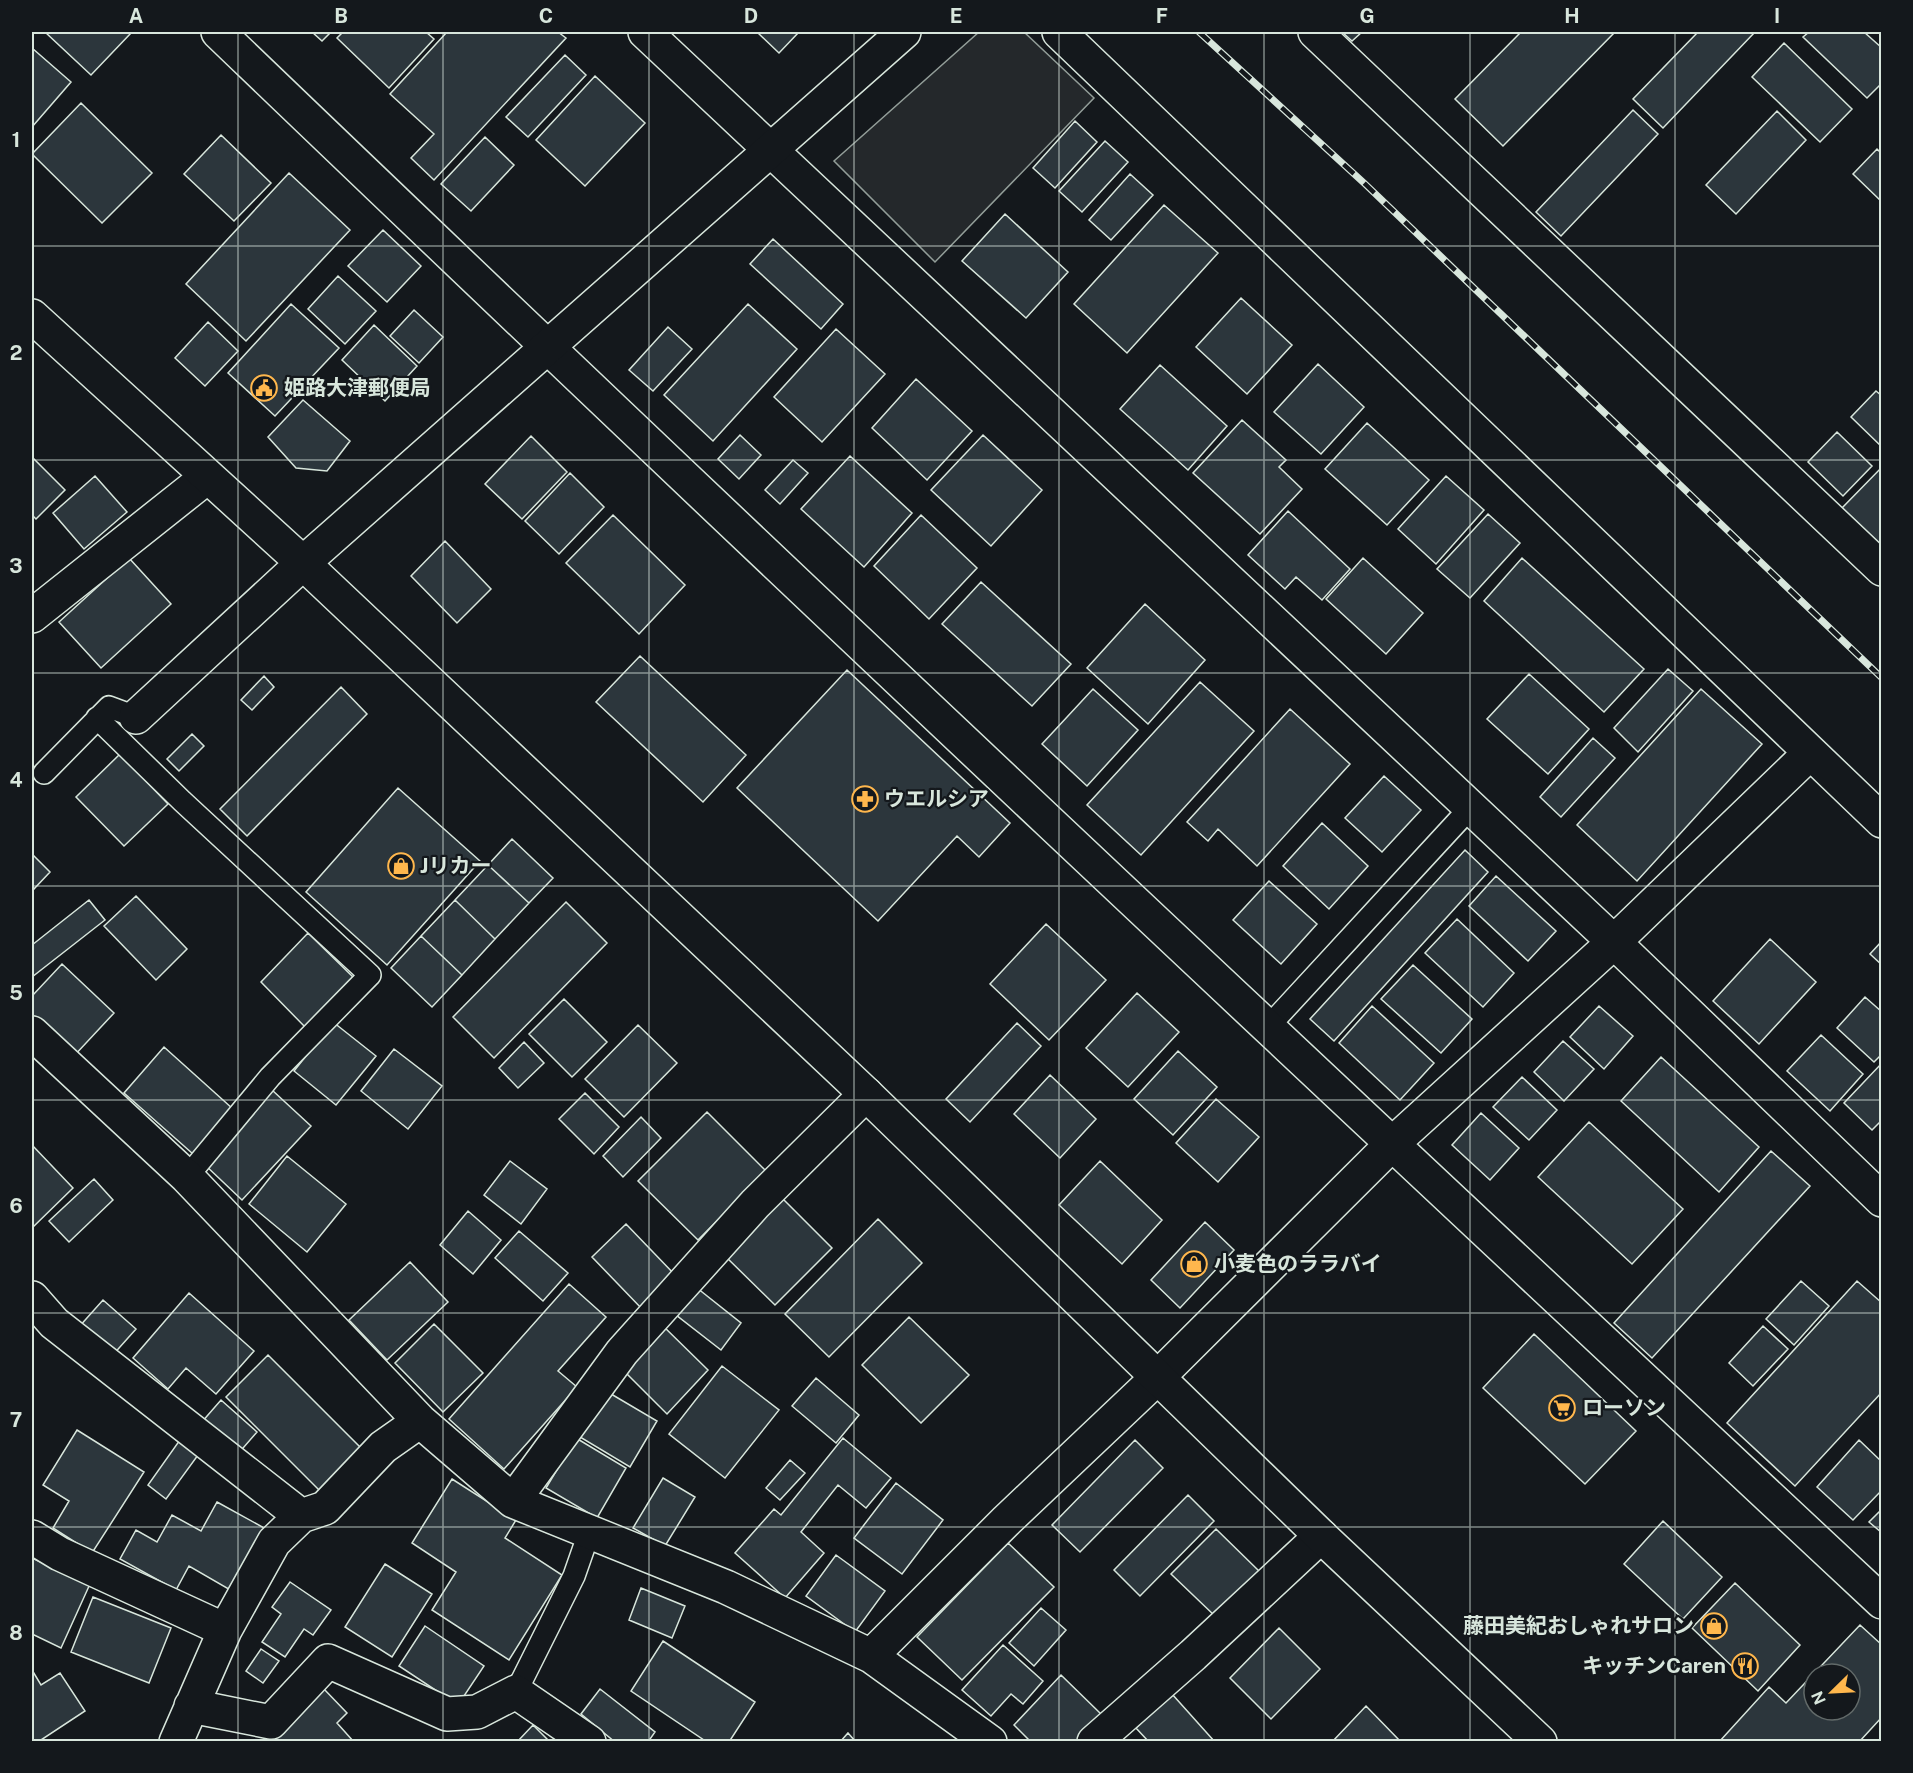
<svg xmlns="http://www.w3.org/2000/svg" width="1913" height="1773" viewBox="0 0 1913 1773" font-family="'Public Sans','Noto Sans JP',sans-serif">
<rect width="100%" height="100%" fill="#14181c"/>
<path fill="#24282b" stroke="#939e99" stroke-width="1.5" d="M979 32H1024L1094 98 935 262 834 161Z"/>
<path fill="#2c363c" stroke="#d8e6dc" stroke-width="1.5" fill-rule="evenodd" d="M45 32H130L131 33 91 75Z
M312 32H331L322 41Z
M343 32H426L434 39 389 88 337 38Z
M447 32H558L566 38 434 180 411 158 434 134 390 94Z
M757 32H799L779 53Z
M1342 32H1362L1352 41Z
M1521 32H1615L1503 146 1455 99Z
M1698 32H1755L1663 128 1633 99Z
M1809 32H1864L1882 48V83L1867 98 1803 37Z
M1784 43 1852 109 1820 142 1752 77Z
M32 48 71 82 32 127Z
M565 55 586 75 528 137 506 117Z
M595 76 645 123 585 186 536 140Z
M81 103 152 173 102 223 32 154Z
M1633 110 1658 134 1561 236 1536 212Z
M1777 111 1806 140 1736 214 1706 185Z
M1075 121 1097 142 1055 188 1033 168Z
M221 135 271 183 234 221 184 174Z
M485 137 514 165 471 211 441 184Z
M1105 141 1128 162 1082 212 1059 191Z
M1877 149 1882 154V202L1853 174Z
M289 173 350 230 246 341 186 284Z
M1130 174 1153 195 1111 240 1089 220Z
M1164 205 1218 253 1127 353 1074 304Z
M1005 214 1068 272 1026 318 962 261Z
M383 230 421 266 387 302 348 266Z
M773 239 843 304 821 329 750 264Z
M338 276 376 311 345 344 308 309Z
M1241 298 1292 345 1247 394 1196 347Z
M291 304 339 348 275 416 228 373Z
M748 304 797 349 713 441 664 395Z
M414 310 443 337 419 363 390 336Z
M208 322 238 351 205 386 175 358Z
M374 325 417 366 385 401 342 360Z
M668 327 692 349 653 391 629 370Z
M836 329 885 374 822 442 774 397Z
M1318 364 1364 407 1321 454 1274 412Z
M1160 365 1227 426 1188 470 1120 409Z
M916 379 972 431 927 480 872 428Z
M1876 391 1882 396V447L1851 417Z
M303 400 350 441 327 471 296 468 268 437Z
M1242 420 1286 460 1279 467 1302 489 1260 534 1193 473Z
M1367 423 1429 480 1387 525 1325 469Z
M1837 432 1872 466 1843 496 1808 462Z
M740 435 761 455 739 479 718 459Z
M983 435 1042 490 991 546 931 490Z
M531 436 567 472 522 519 485 484Z
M850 456 912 513 864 567 801 509Z
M32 457 65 490 36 519 32 515Z
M793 460 808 473 780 504 765 490Z
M1882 467V546L1842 508Z
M570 473 604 507 559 554 525 521Z
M95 476 127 512 84 549 53 513Z
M1446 476 1484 510 1436 564 1398 529Z
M1288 511 1350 569 1322 600 1296 577 1285 589 1248 555Z
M1488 514 1520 543 1470 598 1437 569Z
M613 515 685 585 639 634 566 563Z
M921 515 977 568 929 619 874 566Z
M445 541 491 589 457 623 411 576Z
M129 558 171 604 101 668 59 622Z
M1363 558 1423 613 1386 654 1326 599Z
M1522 558 1644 669 1604 712 1484 601Z
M981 582 1071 664 1032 706 942 624Z
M1145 604 1205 660 1148 724 1087 668Z
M640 656 746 755 703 802 596 702Z
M1668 669 1693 691 1638 752 1614 728Z
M847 670 1010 823 979 857 957 836 878 921 737 788Z
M1529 674 1589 729 1548 774 1487 719Z
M264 676 274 687 252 710 241 700Z
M1200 682 1254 731 1141 855 1087 805Z
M341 687 367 714 247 836 220 809Z
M1093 689 1138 730 1087 786 1042 744Z
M1701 689 1762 744 1637 881 1577 825Z
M1290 709 1350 764 1257 866 1218 829 1208 841 1187 822Z
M192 734 204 746 179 771 167 759Z
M1593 738 1615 758 1561 817 1540 797Z
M120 754 168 804 124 846 76 797Z
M1384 776 1421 810 1382 852 1345 818Z
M398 788 480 861 387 965 306 892Z
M1322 823 1368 866 1329 909 1283 866Z
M512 839 553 878 529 903 488 865Z
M1465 850 1488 872 1334 1041 1310 1019Z
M32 854 50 872 32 891Z
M488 865 529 903 495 939 455 900Z
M1496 876 1556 931 1528 961 1469 906Z
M1269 881 1317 924 1281 964 1233 920Z
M136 896 187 949 156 980 104 926Z
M89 900 105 920 32 977V945Z
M455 900 495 939 462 975 421 936Z
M566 902 607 943 494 1058 453 1017Z
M1457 919 1514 973 1483 1007 1425 953Z
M1046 924 1106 980 1049 1040 990 984Z
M308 933 355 979 306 1028 261 982Z
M421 936 462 975 432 1007 391 968Z
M1770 939 1816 982 1759 1044 1713 1001Z
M1882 941V965L1870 954Z
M62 964 114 1013 73 1057 32 1018V996Z
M1413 965 1472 1019 1441 1053 1381 999Z
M1137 993 1179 1032 1128 1087 1086 1048Z
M1865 997 1882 1012V1054L1874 1062 1837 1028Z
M564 999 607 1042 572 1077 529 1034Z
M1372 1006 1434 1063 1400 1100 1339 1043Z
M1599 1006 1633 1036 1604 1069 1570 1037Z
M333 1022 376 1056 336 1105 294 1071Z
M1017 1023 1041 1046 970 1122 946 1099Z
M638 1025 677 1063 624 1117 585 1079Z
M1821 1035 1863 1074 1830 1111 1787 1071Z
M1563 1041 1594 1069 1564 1101 1534 1072Z
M524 1042 544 1063 518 1088 499 1068Z
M164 1047 233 1109 193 1154 124 1093Z
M394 1049 442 1086 408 1129 361 1091Z
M1178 1051 1217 1087 1173 1135 1134 1099Z
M1661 1057 1759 1147 1719 1192 1621 1101Z
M1881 1064 1882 1120 1872 1130 1844 1103Z
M1050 1075 1096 1119 1060 1158 1014 1114Z
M1522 1077 1557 1110 1529 1140 1493 1107Z
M272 1090 311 1126 242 1200 203 1163Z
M585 1093 619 1127 594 1154 559 1119Z
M1216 1099 1259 1137 1218 1182 1176 1143Z
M707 1112 766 1171 698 1240 638 1181Z
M1481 1113 1519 1148 1490 1180 1452 1145Z
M641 1117 661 1138 623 1177 603 1156Z
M1589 1122 1683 1209 1632 1264 1538 1177Z
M32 1145 73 1188 32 1228Z
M1771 1151 1810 1186 1652 1358 1614 1323Z
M287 1156 346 1204 307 1252 249 1204Z
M510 1161 547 1189 521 1224 484 1195Z
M1100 1161 1162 1220 1122 1264 1059 1205Z
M94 1179 113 1200 69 1242 49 1221Z
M780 1196 832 1248 775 1305 723 1254Z
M468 1211 501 1240 473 1274 440 1245Z
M878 1219 922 1263 829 1357 785 1314Z
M1205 1222 1234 1250 1180 1308 1151 1280Z
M626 1224 677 1277 643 1310 592 1257Z
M519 1231 568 1273 543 1301 495 1258Z
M410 1262 448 1302 387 1360 349 1320Z
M1801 1281 1829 1306 1794 1345 1766 1319Z
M1857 1281 1882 1303V1392L1795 1486 1727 1423Z
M569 1284 606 1317 558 1371 577 1387 504 1469 449 1419Z
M692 1284 741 1323 721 1350 671 1311Z
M189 1293 254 1351 216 1394 186 1368 168 1389 133 1358Z
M103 1300 136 1329 111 1357 78 1328Z
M909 1317 969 1375 921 1423 862 1365Z
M660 1323 708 1370 667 1414 619 1366Z
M434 1324 483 1373 443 1412 395 1363Z
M1763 1326 1788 1349 1753 1386 1729 1363Z
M1534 1334 1636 1431 1585 1484 1483 1388Z
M268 1355 365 1452 323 1494 226 1397Z
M722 1366 779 1410 725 1478 669 1434Z
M816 1378 859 1415 836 1443 792 1406Z
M606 1391 657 1421 630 1467 580 1437Z
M221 1400 257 1432 237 1455 201 1423Z
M77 1430 144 1472 92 1553 53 1528 69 1501 43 1485Z
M182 1437 201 1451 166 1499 148 1485Z
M576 1438 626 1468 597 1518 546 1488Z
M843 1438 891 1478 866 1508 838 1485 801 1532 824 1553 785 1598 735 1553 774 1509 781 1515Z
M1135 1440 1163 1468 1080 1552 1052 1525Z
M1859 1440 1882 1462V1490L1853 1520 1817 1487Z
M790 1460 805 1473 780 1500 766 1488Z
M663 1478 695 1497 665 1546 633 1528Z
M452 1479 516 1520 505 1538 562 1575 509 1660 432 1610 456 1572 412 1543Z
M896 1483 943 1520 902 1574 854 1538Z
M1188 1495 1214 1521 1140 1596 1114 1570Z
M217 1502 266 1529 232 1591 189 1566 176 1590 120 1559 136 1530 157 1542 172 1515 201 1531Z
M1882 1509V1533L1869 1522Z
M1663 1521 1722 1577 1683 1619 1624 1564Z
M1216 1529 1260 1572 1216 1617 1171 1574Z
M1008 1543 1054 1587 962 1680 917 1637Z
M836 1555 885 1591 855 1632 806 1596Z
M32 1558 90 1584 61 1648 32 1634Z
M385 1564 432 1594 392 1657 345 1627Z
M290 1582 331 1610 313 1635 304 1629 285 1657 262 1642 281 1614 272 1607Z
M1735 1583 1800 1645 1758 1691 1692 1628Z
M641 1588 685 1606 672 1638 629 1620Z
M93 1597 171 1628 149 1683 71 1652Z
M1041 1608 1066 1630 1034 1666 1009 1643Z
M1860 1625 1882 1645V1717L1859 1742H1719L1769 1687 1786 1703ZM1814 1674H1850V1710H1814Z
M425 1626 484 1666 458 1705 399 1666Z
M1279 1628 1320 1669 1271 1719 1230 1678Z
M663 1641 755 1702 729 1742H707L631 1691Z
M1003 1645 1043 1681 1023 1704 1011 1694 991 1716 962 1690Z
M261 1649 279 1661 263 1683 246 1671Z
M32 1670 41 1685 60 1673 85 1711 38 1742H32Z
M1061 1675 1101 1714 1075 1742H1031L1014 1725Z
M323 1688 347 1713 337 1723 354 1742H268Z
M600 1689 655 1732 648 1742H615L581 1714Z
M1172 1694 1215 1742H1149L1136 1728Z
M1366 1706 1401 1742H1332Z
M533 1725 550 1742H517Z
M848 1733 856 1742H840Z"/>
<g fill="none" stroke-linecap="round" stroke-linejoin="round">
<g stroke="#d8e6dc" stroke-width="24">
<path id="service" d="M97 718 182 801 370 975 270 1077 187 1177
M44 773 109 707 136 717
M1268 1027 1470 808
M516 1692 574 1576 589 1533"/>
</g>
<g stroke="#d8e6dc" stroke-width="36">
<path id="minor" d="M218 32C768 560 1325 1082 1882 1602
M645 32 1614 942 1882 1200
M1059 32 1882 821
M1315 32 1882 569
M32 616 207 477
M32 1033 187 1177 420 1421 513 1501 726 1587 871 1656 990 1742
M32 1298 54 1323 301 1516
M513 1501 622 1352 755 1204 866 1094
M32 1537 60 1554 225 1630
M871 1656 1007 1520 1158 1377 1392 1144 1614 942 1810 753
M191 1706 271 1722 328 1661 447 1714 477 1712 516 1692 589 1742
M176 1742 225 1630 274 1542 301 1516 325 1508 383 1447 420 1421
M1094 1742 1193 1655 1321 1536"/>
</g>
<g stroke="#d8e6dc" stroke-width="36">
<path id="tertiary" d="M32 316 303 563 866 1094 1321 1536 1540 1742
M136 717 303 563 904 32"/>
</g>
<use href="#service" stroke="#14181c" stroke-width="21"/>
<use href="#minor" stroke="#14181c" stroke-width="33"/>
<use href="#tertiary" stroke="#14181c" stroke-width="33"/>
<g stroke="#d8e6dc" stroke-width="7">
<path id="rail" d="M1199 32 1364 183 1882 678"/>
</g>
<use href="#rail" stroke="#14181c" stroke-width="4.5" stroke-dasharray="14" stroke-linecap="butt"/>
</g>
<path fill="none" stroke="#d8e6dc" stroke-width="1.5" stroke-opacity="0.55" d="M238 32V1742M443 32V1742M649 32V1742M854 32V1742M1059 32V1742M1264 32V1742M1470 32V1742M1675 32V1742M32 246H1882M32 460H1882M32 673H1882M32 886H1882M32 1100H1882M32 1313H1882M32 1527H1882"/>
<defs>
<g id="civic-ring" transform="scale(1.35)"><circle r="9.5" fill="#14181c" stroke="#ffb74d" stroke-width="1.5"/><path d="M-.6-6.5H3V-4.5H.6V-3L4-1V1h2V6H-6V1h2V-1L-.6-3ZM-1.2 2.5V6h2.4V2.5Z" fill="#ffb74d"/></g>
<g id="pharmacy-ring" transform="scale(1.35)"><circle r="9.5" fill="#14181c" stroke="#ffb74d" stroke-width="1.5"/><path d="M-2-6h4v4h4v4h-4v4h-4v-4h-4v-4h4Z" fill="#ffb74d"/></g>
<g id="shop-ring" transform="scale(1.35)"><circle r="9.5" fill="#14181c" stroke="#ffb74d" stroke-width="1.5"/><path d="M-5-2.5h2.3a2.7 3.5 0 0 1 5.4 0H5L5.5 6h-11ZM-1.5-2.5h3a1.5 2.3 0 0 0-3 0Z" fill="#ffb74d"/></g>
<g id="supermarket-ring" transform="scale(1.35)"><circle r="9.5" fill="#14181c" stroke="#ffb74d" stroke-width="1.5"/><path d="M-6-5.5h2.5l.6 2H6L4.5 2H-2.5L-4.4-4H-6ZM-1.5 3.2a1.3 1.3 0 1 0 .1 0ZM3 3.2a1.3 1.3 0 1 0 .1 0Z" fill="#ffb74d"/></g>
<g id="restaurant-ring" transform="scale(1.35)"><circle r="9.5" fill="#14181c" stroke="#ffb74d" stroke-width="1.5"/><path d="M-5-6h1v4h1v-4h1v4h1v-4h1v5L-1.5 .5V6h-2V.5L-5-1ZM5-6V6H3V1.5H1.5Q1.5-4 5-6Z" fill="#ffb74d"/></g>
</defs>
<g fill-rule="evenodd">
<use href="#civic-ring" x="264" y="388"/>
<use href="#pharmacy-ring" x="865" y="799"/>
<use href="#shop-ring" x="401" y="866"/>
<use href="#shop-ring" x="1194" y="1264"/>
<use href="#supermarket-ring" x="1562" y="1408"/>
<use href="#shop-ring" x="1714" y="1626"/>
<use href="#restaurant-ring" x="1745" y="1666"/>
</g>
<g text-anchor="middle" stroke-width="4.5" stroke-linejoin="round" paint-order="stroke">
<g font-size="21" font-weight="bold" fill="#d8e6dc" stroke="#14181c" text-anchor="start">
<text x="284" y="395">姫路大津郵便局</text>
<text x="884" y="806">ウエルシア</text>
<text x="420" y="873">Jリカー</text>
<text x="1214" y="1271">小麦色のララバイ</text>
<text x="1582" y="1415">ローソン</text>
<text x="1694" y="1633" text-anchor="end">藤田美紀おしゃれサロン</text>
<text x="1726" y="1673" text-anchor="end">キッチンCaren</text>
</g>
</g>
<rect width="1913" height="1773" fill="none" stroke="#14181c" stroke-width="66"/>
<g transform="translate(1832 1692) rotate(246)"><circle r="28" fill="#14181c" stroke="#626a69" stroke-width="1.5"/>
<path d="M0-4.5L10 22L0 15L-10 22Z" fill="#ffb74d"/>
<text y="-9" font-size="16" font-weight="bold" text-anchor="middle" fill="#d8e6dc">N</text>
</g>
<rect x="33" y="33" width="1847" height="1707" fill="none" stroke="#d8e6dc" stroke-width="2"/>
<g font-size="20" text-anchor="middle" font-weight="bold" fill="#d8e6dc">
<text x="136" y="23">A</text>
<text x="341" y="23">B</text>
<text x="546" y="23">C</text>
<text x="751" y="23">D</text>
<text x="956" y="23">E</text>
<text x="1162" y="23">F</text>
<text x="1367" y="23">G</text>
<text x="1572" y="23">H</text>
<text x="1777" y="23">I</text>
<text x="16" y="147">1</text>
<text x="16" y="360">2</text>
<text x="16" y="573">3</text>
<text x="16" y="787">4</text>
<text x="16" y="1000">5</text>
<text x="16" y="1213">6</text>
<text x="16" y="1427">7</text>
<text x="16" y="1640">8</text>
</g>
</svg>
